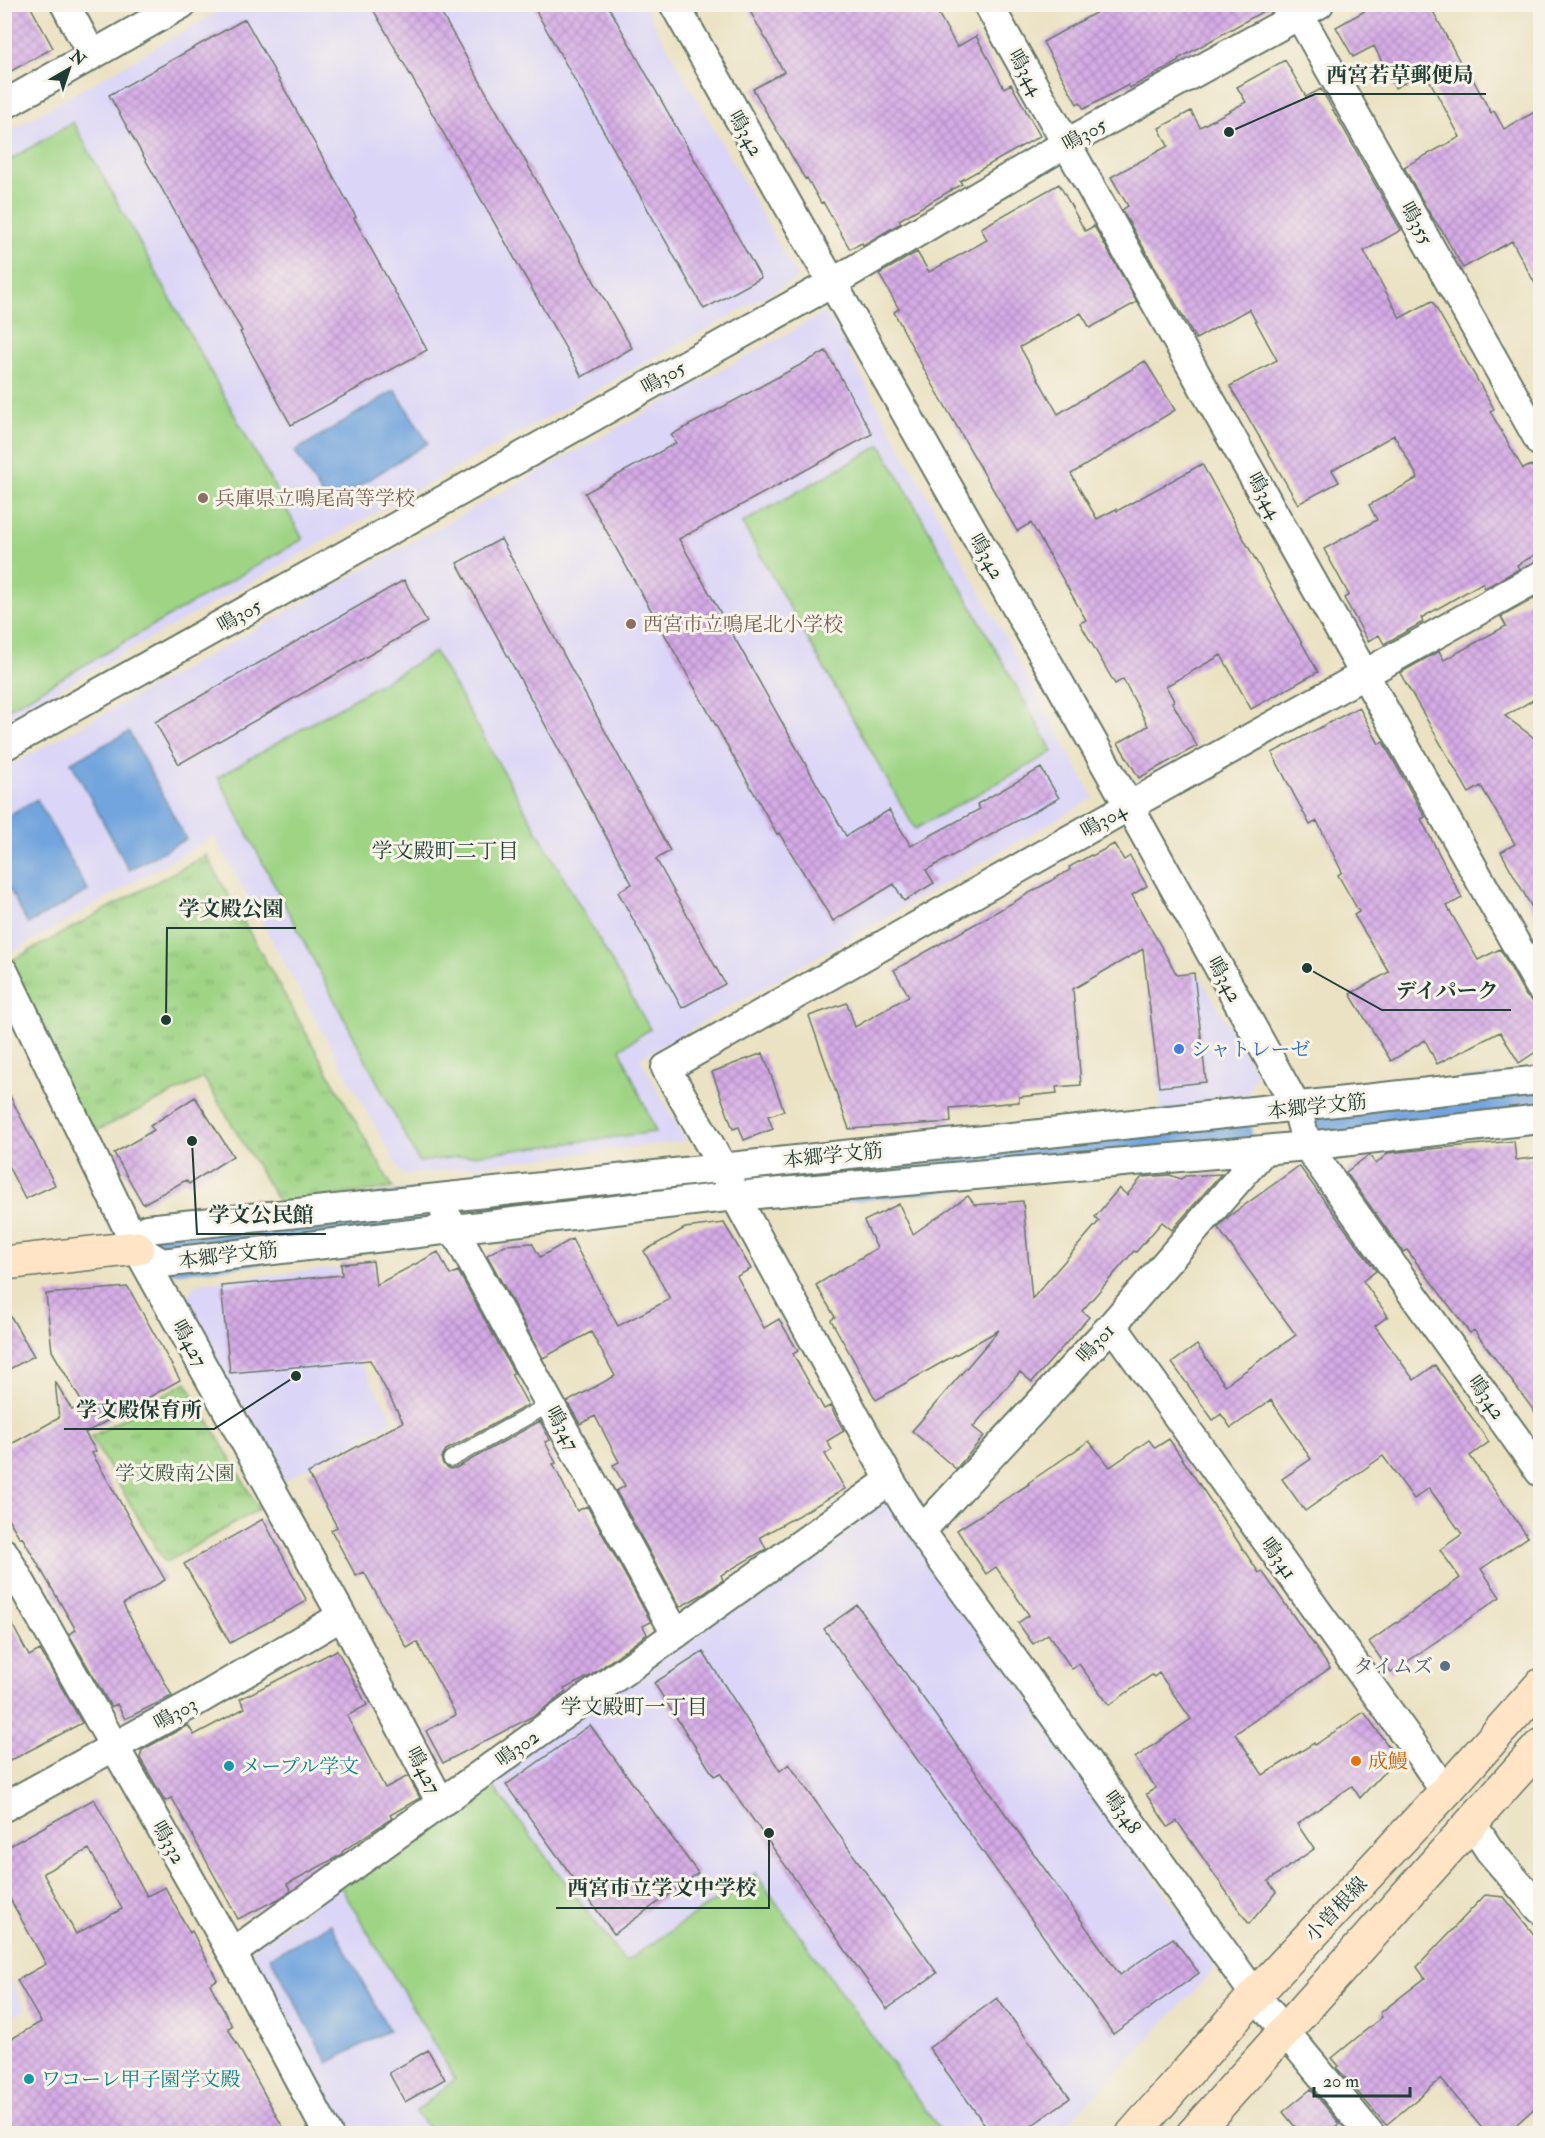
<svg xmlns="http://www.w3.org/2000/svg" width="1545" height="2138" viewBox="0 0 1545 2138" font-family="'IM FELL Double Pica','Noto Serif JP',serif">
<defs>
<pattern id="grass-tufts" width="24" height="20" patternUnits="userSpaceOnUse" patternTransform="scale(1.5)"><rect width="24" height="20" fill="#9fd485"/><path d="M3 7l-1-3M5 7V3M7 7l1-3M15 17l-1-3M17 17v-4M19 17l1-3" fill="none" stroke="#81ad6e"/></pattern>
<pattern id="building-cross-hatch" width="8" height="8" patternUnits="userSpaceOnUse" patternTransform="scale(1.5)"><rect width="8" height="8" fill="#d6abe7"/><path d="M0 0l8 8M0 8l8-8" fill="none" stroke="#ad8cbc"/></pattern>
</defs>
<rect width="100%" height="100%" fill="#f7f3e8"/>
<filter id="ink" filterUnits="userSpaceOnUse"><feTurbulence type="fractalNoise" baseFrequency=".0167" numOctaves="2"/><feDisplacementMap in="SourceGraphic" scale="12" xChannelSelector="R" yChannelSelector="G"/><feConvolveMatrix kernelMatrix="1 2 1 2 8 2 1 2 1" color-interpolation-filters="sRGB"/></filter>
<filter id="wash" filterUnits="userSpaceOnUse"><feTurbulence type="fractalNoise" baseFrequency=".008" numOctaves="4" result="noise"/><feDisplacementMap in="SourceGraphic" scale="24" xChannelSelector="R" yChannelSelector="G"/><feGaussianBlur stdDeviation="1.35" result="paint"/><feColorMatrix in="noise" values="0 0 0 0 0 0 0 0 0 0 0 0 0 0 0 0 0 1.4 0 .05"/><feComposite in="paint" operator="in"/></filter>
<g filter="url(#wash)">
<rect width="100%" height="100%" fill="#ebe2c3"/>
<path fill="#dbd6f7" d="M230 5H644L798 278 5 719 4 134Z
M826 312 1094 798 640 1058 686 1141 402 1175 214 836 9 954 4 943V769Z
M1194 973 1200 976 1256 1073 1245 1102 1161 1111 1147 978Z
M338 1268 343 1332 394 1420 283 1482 183 1302 196 1283Z
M887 1494 1217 1967 1059 2133 342 2134 242 1956Z
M5 1971 26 2009 5 2021H4Z"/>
<path fill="url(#grass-tufts)" stroke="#5f885c" stroke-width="1.5" d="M206 855 393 1188 279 1203 204 1078 86 1136 7 963Z
M186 1382 259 1509 165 1563 91 1437Z"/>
<path fill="#9fd485" stroke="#5f885c" stroke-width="1.5" d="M73 122 303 539 5 711V163Z
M881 445 1053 752 915 829 742 523Z
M435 652 650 1029 620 1049 656 1132 419 1162 218 777Z
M490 1782 625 1962 755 1873 942 2133H433L415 2112 455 2079 339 1884Z"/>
<path fill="#72a4dd" stroke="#487088" stroke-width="1.5" d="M395 390 428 443 328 505 295 451Z
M129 732 186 839 129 870 71 762Z
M37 799 88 891 28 924 5 881V817Z
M331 1924 389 2030 328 2063 270 1957Z"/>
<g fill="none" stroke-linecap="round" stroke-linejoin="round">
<path stroke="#72a4dd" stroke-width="58" d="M1334 1121 1540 1100
M808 1177 1223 1133
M161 1246 511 1208"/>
</g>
<g id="blocks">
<path fill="url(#building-cross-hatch)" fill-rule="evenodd" d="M4 4H29L53 48 4 75Z
M370 4H436L632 348 582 377Z
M532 4H607L761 278 704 309Z
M746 4H933L957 47 976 36 1004 88 1011 84 1040 136 960 181 962 184 899 220 901 223 863 245 862 243 850 249 823 202 821 203 807 178 805 179 753 89 784 72Z
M1111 4H1276L1178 59 1179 61 1130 88 1128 85 1084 109 1080 102 1077 104 1043 42Z
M1377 4H1429L1466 73 1469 72 1491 113 1494 111 1504 129 1540 109V293L1512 241 1463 268 1442 231 1430 214 1404 167 1460 137 1425 72 1395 88 1374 46 1353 57 1336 27Z
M245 19 356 217 354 218 427 350 291 425 240 332 242 331 109 95Z
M1285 60 1306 97 1321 89 1401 230 1364 251 1400 318 1432 301 1494 409 1490 411 1523 469 1531 465 1540 481V552L1517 565 1519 569 1485 588 1482 583 1421 618 1423 622 1384 644 1379 635 1368 641 1344 598 1349 595 1324 549 1377 520 1369 505 1418 478 1394 435 1332 470 1339 482 1298 504 1230 386 1277 360 1249 309 1196 339 1122 210 1128 206 1111 177 1168 146 1159 128 1191 111 1200 127 1246 102 1237 87Z
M1059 184 1085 231 1094 226 1137 302 1090 328 1081 313 1020 347 1058 414 1145 361 1175 410 1071 474 1097 519 1116 509 1117 511 1202 464 1318 672 1251 709 1221 655 1166 686 1174 701 1172 702 1197 746 1139 778 1118 743 1148 726 1123 679 1115 684 1080 623 1086 620 1031 523 1017 531 925 371 894 312 899 309 879 274 917 252 929 272 987 240 981 228Z
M826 351 872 434 679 539 846 836 889 810 911 846 980 809 977 804 1041 768 1059 798 926 870 934 883 904 901 894 884 833 921 779 833 777 834 585 493 676 443 671 435Z
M501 539 670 851 656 859 725 984 682 1008 618 892 632 884 457 563Z
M404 580 427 622 179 764 155 722Z
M1535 598 1540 607V696L1505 716 1533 737 1540 749V922L1501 852 1515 844 1481 786 1469 793 1400 673 1439 651 1444 660 1506 626 1501 617Z
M1359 707 1379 744 1383 742 1425 817 1421 819 1462 898 1447 906 1478 960 1500 949 1526 996 1532 1001 1540 1003V1049L1519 1063 1500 1032 1437 1064 1425 1040 1391 1061 1350 994 1389 972 1354 915 1359 912 1338 875 1342 872 1317 821 1310 825 1272 753Z
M1114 844 1124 860 1130 856 1147 886 1132 895 1177 975 1194 973 1206 1082 1159 1087 1143 949 1073 989 1081 1085 1056 1087 1057 1093 1019 1097V1102L950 1108 951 1122 849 1129 809 1016 847 1003 855 1027 909 996 894 970 1070 870 1069 867 1091 855 1092 856Z
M763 1053 784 1111 768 1116 773 1129 744 1140 739 1127 733 1129 712 1072Z
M4 1084 55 1185 25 1199 4 1158Z
M195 1097 233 1156 189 1184 186 1180 143 1204 114 1153 154 1130 150 1126Z
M1514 1141 1516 1160 1540 1157V1419L1474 1330 1470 1333 1407 1250 1403 1252 1346 1172 1369 1155 1376 1164 1388 1153Z
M1299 1166 1376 1271 1363 1281 1388 1316 1375 1326 1414 1380 1435 1365 1489 1442 1470 1456 1528 1537 1481 1569 1500 1597 1391 1673 1369 1642 1460 1578 1440 1550 1462 1534 1429 1488 1414 1499 1383 1456 1305 1511 1282 1479 1311 1459 1271 1400 1231 1428 1221 1414 1213 1420 1172 1363 1197 1345 1225 1385 1296 1335 1218 1228 1228 1217Z
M1221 1174 1172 1230 1162 1222 1136 1252 1134 1251 1082 1311 1089 1317 1032 1382 1020 1372 973 1427 984 1436 956 1469 912 1431 999 1330 876 1400 831 1320 835 1317 816 1285 877 1248 864 1221 899 1204 913 1234 968 1196 975 1205 1023 1201 1032 1299 1099 1221 1095 1217 1119 1188 1127 1195 1142 1177 1170 1175 1181 1179 1185 1176Z
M724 1223 751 1269 737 1276 764 1328 779 1319 798 1351 793 1354 824 1409 830 1406 844 1431 827 1441 832 1450 825 1454 845 1489 760 1537 766 1549 721 1575 723 1580 703 1594 680 1607 616 1491 625 1486 613 1465 619 1462 595 1416 580 1424 567 1402 615 1376 591 1332 543 1358 487 1255 505 1245 532 1243 540 1257 572 1239 618 1326 670 1299 644 1251 685 1228Z
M438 1252 450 1275 458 1271 514 1373 511 1374 528 1405 446 1450 441 1458 443 1464 450 1469 456 1468 540 1421 550 1440 545 1442 556 1463 553 1464 577 1511 587 1506 651 1622 643 1626 647 1634 590 1676 564 1689 566 1692 535 1715 443 1763 426 1731 456 1715 417 1642 407 1648 364 1572 356 1576 331 1530 337 1527 308 1473 403 1422 370 1360 230 1373 221 1286 342 1275 341 1264 373 1261 376 1285Z
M128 1287 180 1380 85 1433 96 1451 92 1453 165 1580 123 1604 172 1696 125 1719 117 1704 111 1707 69 1634 76 1630 22 1537 20 1538 4 1512V1448L59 1418 55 1381 72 1410 83 1404 52 1351 46 1294Z
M4 1305 34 1356 4 1372Z
M1169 1439 1259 1573 1262 1571 1330 1668 1235 1734 1263 1775 1314 1743 1315 1745 1364 1712 1397 1758 1360 1798 1352 1786 1297 1824 1314 1849 1268 1881 1276 1892 1249 1924 1177 1821 1168 1827 1146 1794 1156 1788 1135 1758 1191 1719 1159 1673 1154 1677 1152 1675 1109 1705 1079 1664 1072 1669 1048 1634 1033 1644 1018 1623 1029 1615 996 1567 986 1574 957 1530 1029 1484 1028 1483 1089 1441 1110 1467 1149 1440 1155 1448Z
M263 1519 307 1601 230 1643 184 1564Z
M857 1605 1120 1975 1173 1938 1199 1973 1113 2034 824 1629Z
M4 1609 29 1656 40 1650 82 1723 4 1764Z
M337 1650 367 1705 347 1716 385 1788 408 1776 420 1798 390 1815 392 1818 343 1851 341 1855 287 1884 291 1891 280 1898 238 1919 172 1798 165 1801 140 1758 142 1750 188 1725 194 1735 245 1708 240 1699Z
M703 1652 780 1771 789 1764 937 1973 887 2009 720 1773 714 1776 654 1683Z
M590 1725 698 1873 614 1934 506 1785Z
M94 1799 147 1896 165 1887 190 1933 192 1931 217 1980 210 1984 232 2026 228 2028 286 2133H4V2043L41 2022 17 1980 46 1964 4 1888V1849ZM89 1849 122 1909 76 1934 43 1873Z
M1485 1895 1504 1897 1540 1942V2103L1507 2133H1486L1441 2079 1386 2125 1337 2068 1339 2066 1332 2058 1382 2017 1380 2013 1425 1978 1417 1967Z
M997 1998 1070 2098 1021 2133H991L929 2048Z
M428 2050 445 2079 405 2102 389 2073Z
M1311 2089 1340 2124 1328 2133H1300L1283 2112Z"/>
</g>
</g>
<g filter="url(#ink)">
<use href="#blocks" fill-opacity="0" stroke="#676" stroke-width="1.5"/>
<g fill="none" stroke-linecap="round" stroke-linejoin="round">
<g stroke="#676" stroke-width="18">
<path id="lane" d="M451 1459 550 1404"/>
</g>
<g stroke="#676" stroke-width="32">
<path id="street" d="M65 4 92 55
M674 4 1129 806 1297 1108 1307 1146 1540 1472
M988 4 1540 987
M1293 4 1540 442
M4 105 182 4
M4 746 832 283 1067 143 1319 4
M4 972 137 1248 342 1616 441 1803
M445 1213 676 1634
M137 1248 147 1229C611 1175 1076 1133 1540 1080
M137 1248 162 1263 735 1196 1307 1146 1540 1119
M1112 1325 1425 1762 1445 1792
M921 1531 1112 1325 1264 1150
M4 1553 232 1953 328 2134
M4 1807 192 1704 342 1616
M1471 1822 1490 1851 1540 1909
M232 1953 890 1480
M1370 2134 1255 1995 921 1531 890 1480 735 1196 722 1166 666 1068 1129 806 1540 576"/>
</g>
<g stroke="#676" stroke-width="36">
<path id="secondary" d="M4 1263 137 1248
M1133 2134 1255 1995 1445 1792 1540 1686
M1193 2134 1540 1746"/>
</g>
<use href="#lane" stroke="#fff" stroke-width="15"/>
<use href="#street" stroke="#fff" stroke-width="28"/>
<use href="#secondary" stroke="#ffe4c6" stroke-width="33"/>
</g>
</g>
<g fill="#8d6e63" stroke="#f7f3e8" stroke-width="2">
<circle cx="203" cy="498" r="6"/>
<circle cx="631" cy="624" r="6"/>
</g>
<circle fill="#3f7fe0" stroke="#f7f3e8" stroke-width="2" cx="1179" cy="1049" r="6"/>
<circle fill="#5c6f8a" stroke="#f7f3e8" stroke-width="2" cx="1445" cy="1666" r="6"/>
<circle fill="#e8710a" stroke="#f7f3e8" stroke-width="2" cx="1356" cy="1761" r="6"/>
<g fill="#0f9aa8" stroke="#f7f3e8" stroke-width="2">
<circle cx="229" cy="1766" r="6"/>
<circle cx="29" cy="2079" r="6"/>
</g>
<g text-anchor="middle" stroke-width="6" stroke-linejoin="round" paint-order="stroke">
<g font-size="20" fill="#1f3d34" stroke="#f7f3e8">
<text transform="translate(1026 72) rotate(60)" y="7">鳴344</text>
<text transform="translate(746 133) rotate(60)" y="7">鳴342</text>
<text transform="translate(1084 134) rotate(-29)" y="7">鳴305</text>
<text transform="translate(1417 223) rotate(61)" y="7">鳴355</text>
<text transform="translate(663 377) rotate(-29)" y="7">鳴305</text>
<text transform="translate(1265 495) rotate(61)" y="7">鳴344</text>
<text transform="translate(987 556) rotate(60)" y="7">鳴342</text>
<text transform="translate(239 615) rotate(-29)" y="7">鳴305</text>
<text transform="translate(1103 820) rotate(-30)" y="7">鳴304</text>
<text transform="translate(1225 979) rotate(61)" y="7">鳴342</text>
<text transform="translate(1317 1106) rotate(-6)" y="7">本郷学文筋</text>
<text transform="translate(833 1155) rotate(-6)" y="7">本郷学文筋</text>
<text transform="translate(228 1255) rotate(-7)" y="7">本郷学文筋</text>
<text transform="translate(190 1343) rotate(61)" y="7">鳴427</text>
<text transform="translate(1095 1343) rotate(-47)" y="7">鳴301</text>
<text transform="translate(1487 1397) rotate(55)" y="7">鳴342</text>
<text transform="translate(563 1428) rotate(61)" y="7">鳴347</text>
<text transform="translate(1279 1558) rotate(54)" y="7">鳴341</text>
<text transform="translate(175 1713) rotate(-29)" y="7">鳴303</text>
<text transform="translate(517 1748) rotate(-36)" y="7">鳴302</text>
<text transform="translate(424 1770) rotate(62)" y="7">鳴427</text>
<text transform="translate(1123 1812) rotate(54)" y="7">鳴348</text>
<text transform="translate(169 1842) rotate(60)" y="7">鳴332</text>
<text transform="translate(1336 1909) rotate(-47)" y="7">小曽根線</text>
</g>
<g font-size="20" fill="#785e54" stroke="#f7f3e8" text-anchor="start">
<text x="215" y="505">兵庫県立鳴尾高等学校</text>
<text x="643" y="631">西宮市立鳴尾北小学校</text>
</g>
<g font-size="20" fill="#366cbe" stroke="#f7f3e8" text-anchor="start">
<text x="1191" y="1056">シャトレーゼ</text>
</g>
<g font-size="20" fill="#395b44" stroke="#f7f3e8">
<text x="175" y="1480">学文殿南公園</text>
</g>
<g font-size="20" fill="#4e5e75" stroke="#f7f3e8" text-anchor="end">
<text x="1433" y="1673">タイムズ</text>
</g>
<g font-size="20" fill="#c56008" stroke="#f7f3e8" text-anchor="start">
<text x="1368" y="1768">成鰻</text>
</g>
<g font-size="20" fill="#0d838f" stroke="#f7f3e8" text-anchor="start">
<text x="241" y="1773">メープル学文</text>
<text x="41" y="2086">ワコーレ甲子園学文殿</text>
</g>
<g font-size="21" fill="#1f3d34" stroke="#f7f3e8">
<text x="445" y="858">学文殿町二丁目</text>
<text x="634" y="1714">学文殿町一丁目</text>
</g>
</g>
<path fill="none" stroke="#1f3d34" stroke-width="2" d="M1229 132L1315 94H1486M166 1020L167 928H296M1307 968L1382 1010H1511M192 1141L197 1234H326M296 1376L214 1429H64M769 1833L769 1908H556"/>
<g fill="#1f3d34" stroke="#f7f3e8" stroke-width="2">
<circle cx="1229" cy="132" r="6"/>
<circle cx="166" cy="1020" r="6"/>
<circle cx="1307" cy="968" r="6"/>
<circle cx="192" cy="1141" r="6"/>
<circle cx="296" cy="1376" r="6"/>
<circle cx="769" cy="1833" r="6"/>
</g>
<g font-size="21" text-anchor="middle" font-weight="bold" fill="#1f3d34" stroke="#f7f3e8" stroke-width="6" stroke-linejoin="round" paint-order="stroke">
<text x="1400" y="82">西宮若草郵便局</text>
<text x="231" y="916">学文殿公園</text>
<text x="1447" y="998">デイパーク</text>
<text x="261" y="1222">学文公民館</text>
<text x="139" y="1417">学文殿保育所</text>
<text x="662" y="1895">西宮市立学文中学校</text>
</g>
<rect width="1545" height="2138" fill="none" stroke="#f7f3e8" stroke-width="24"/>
<g transform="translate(69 69) rotate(39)" stroke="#f7f3e8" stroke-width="4.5" paint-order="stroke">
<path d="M0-4.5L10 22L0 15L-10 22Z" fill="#1f3d34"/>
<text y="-9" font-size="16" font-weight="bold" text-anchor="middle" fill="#1f3d34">N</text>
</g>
<path d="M1314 2087v9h96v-9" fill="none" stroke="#1f3d34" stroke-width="3"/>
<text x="1323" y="2087" font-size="18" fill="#1f3d34" stroke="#f7f3e8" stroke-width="4.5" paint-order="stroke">20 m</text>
</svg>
